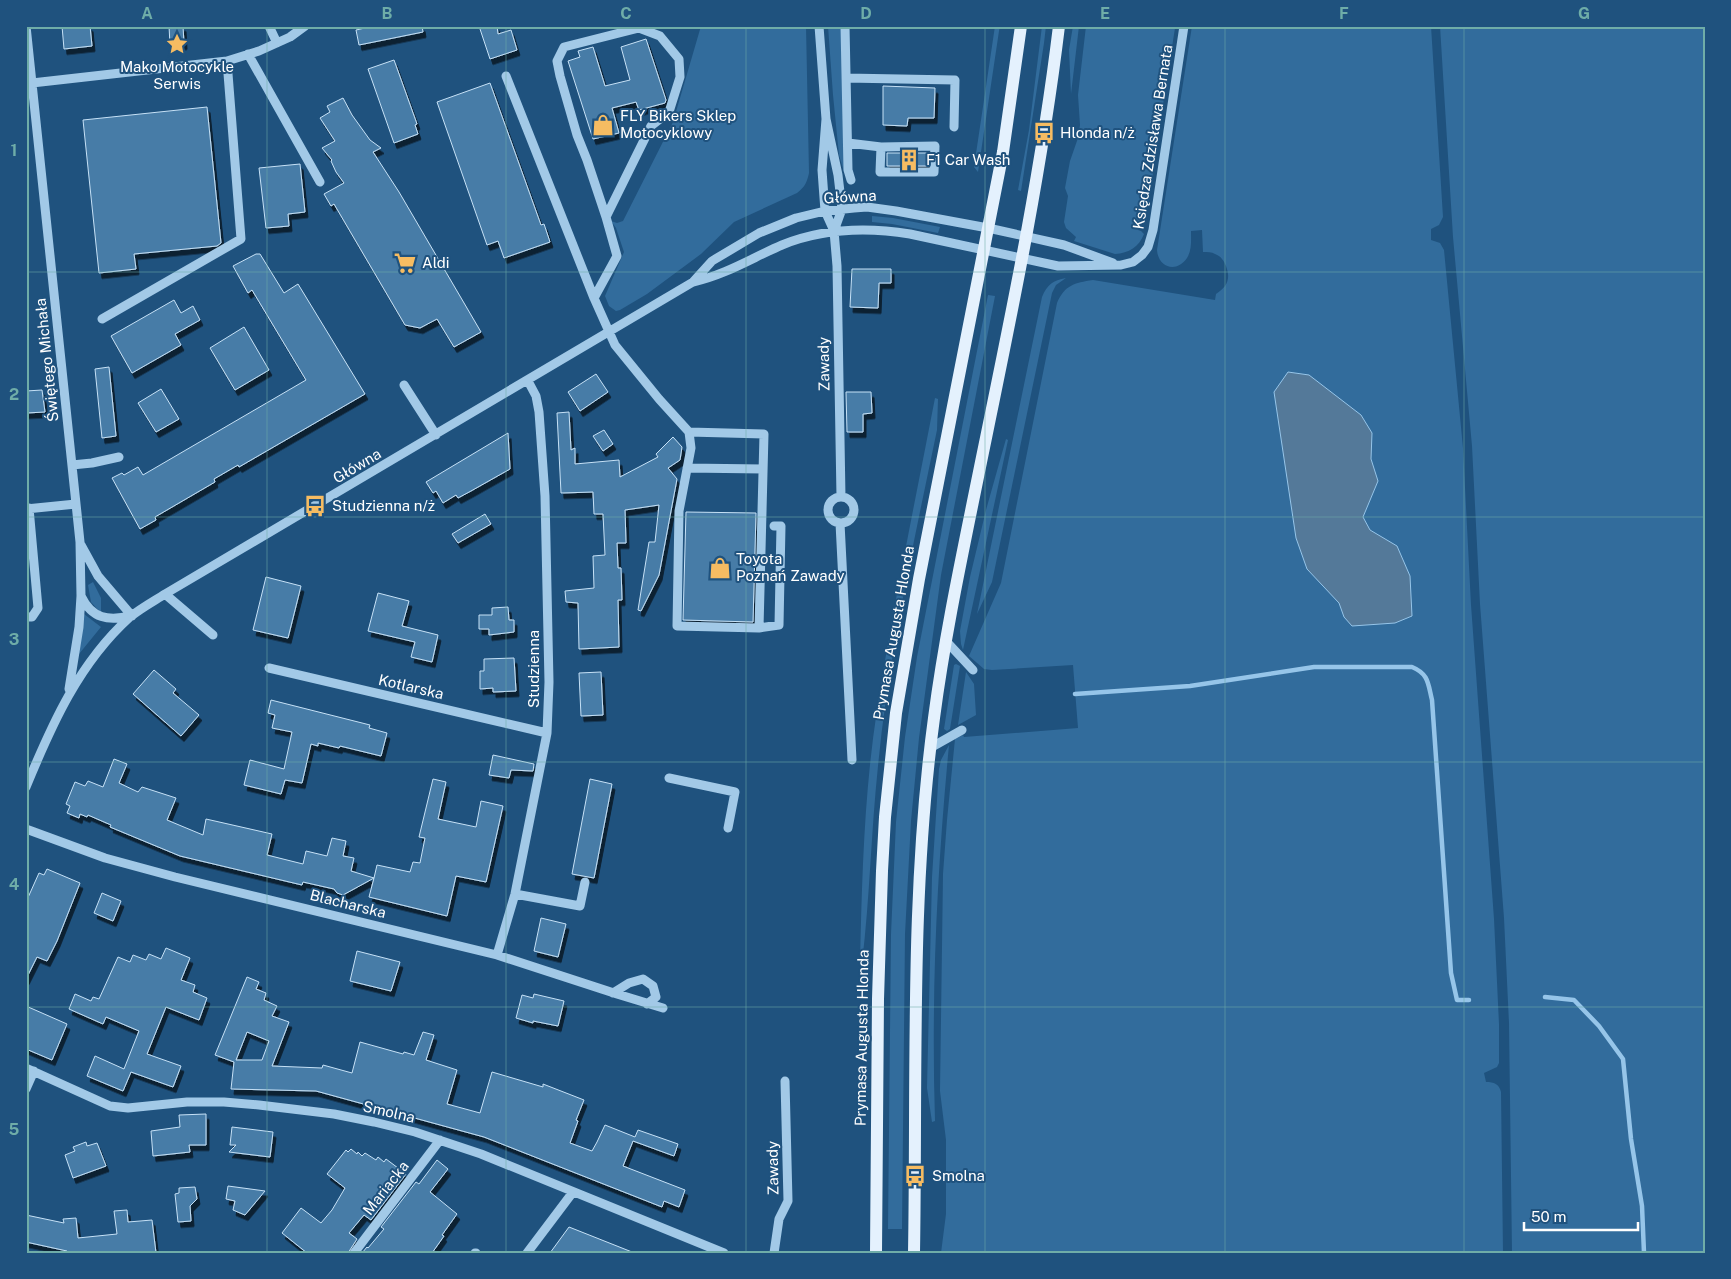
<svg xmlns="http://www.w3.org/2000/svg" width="1731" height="1279" viewBox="0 0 1731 1279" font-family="'Public Sans',sans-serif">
<defs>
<filter id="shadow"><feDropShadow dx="3" dy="5.5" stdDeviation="0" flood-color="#0009"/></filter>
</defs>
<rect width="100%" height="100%" fill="#1f527e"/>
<path fill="#326c9c" d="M701 26H806L809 173C807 182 805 187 797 193L734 222 701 254 647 294 620 310 616 311 609 306 605 296 624 252 616 228 611 221 617 223 623 221 673 122Z
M828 26H842L844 172 839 155 833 95Z
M995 26H1000L999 31 978 172 974 167Z
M1042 26H1046L1044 43 1021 191 1018 190 1029 130Z
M1073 26H1079L1071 94 1069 50Z
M1086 26H1174L1175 28 1162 111 1160 113 1155 112 1154 119 1159 120C1162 126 1160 138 1156 142H1151L1150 148 1154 149 1156 152 1146 221 1138 224V230L1141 231 1144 234C1139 247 1129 253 1115 254L1074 241 1076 237 1066 228 1064 222 1068 196 1065 188 1070 161 1078 138 1080 125 1078 95Z
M1192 26H1431L1443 217 1439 225 1431 229V240L1440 243 1444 250 1463 448 1471 605 1494 919 1499 1024V1063L1497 1067 1484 1073 1486 1082C1494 1082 1499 1084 1501 1092L1503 1253H941L946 1214V1140L940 1091 943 874 947 820 955 739 963 735 964 737 1078 728 1073 665 992 670 984 669 969 656 1001 583 1057 303C1065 285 1074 283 1093 280L1215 300 1216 294C1227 287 1231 279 1226 266 1224 261 1221 256 1215 254 1212 252 1207 252 1203 252L1202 230 1191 231C1191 240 1192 250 1187 258 1176 274 1158 267 1157 250Z
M1440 26H1705V1253H1512L1509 1023 1504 918 1480 604 1472 446 1453 237Z
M872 216 893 218 940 227 938 233 892 224 872 222Z
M1066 278 1056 285 1052 293 992 582 977 614 1042 297C1047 285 1053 280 1066 278Z
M988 295 995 296 941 575 919 738 911 821 905 934 902 1229H888L891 934 896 822 905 737 917 657Z
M935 398 938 399 937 430C914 541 889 653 878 766 871 832 870 897 862 963H860C862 879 864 794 877 710 893 606 915 502 935 398Z
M1006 439 1008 440 963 650 961 644 960 631 970 577 986 510Z
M93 582 101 598V613L91 602 88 585Z
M84 614 101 627 79 654Z
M956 664 960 666 950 729 947 731 944 729 954 665Z
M966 672 974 684 976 715 958 725Z
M949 745C937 870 931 996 935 1121L932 1122 927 1088 932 877 939 769 941 760Z"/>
<path fill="#547999" stroke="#96c5e9" d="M1288 372 1309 375 1361 415 1372 433 1371 459 1378 481 1363 517 1370 530 1397 546 1410 576 1412 616 1395 623 1352 626 1344 617 1339 603 1307 569 1296 538 1274 392Z"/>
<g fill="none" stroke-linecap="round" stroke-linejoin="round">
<path stroke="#96c5e9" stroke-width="4.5" d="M1075 694 1190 686 1314 667H1412C1429 674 1428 684 1432 700L1451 973 1457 1000H1469
M1545 997 1574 1000 1599 1026 1623 1059 1631 1139 1642 1206 1644 1253"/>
</g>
<path fill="#477ca7" stroke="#c6e1f6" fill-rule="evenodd" filter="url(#shadow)" d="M62 26H90L92 46 64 49Z
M169 26H183L184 44 170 45Z
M374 26H422L423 32 359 45 356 30Z
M479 26H497L498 34 511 30 517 50 490 59Z
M646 39 666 100 665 103 639 110 636 102 612 108 619 133 593 139 568 61 580 57 578 51 593 47 605 86 630 80 621 47Z
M394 60 417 124 415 125 418 134 394 143 368 69Z
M490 83 541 225 544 224 550 242 504 258 498 241 487 245 437 102Z
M883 86 935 88 934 118H908L907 126 883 125Z
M343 98 352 115 370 140 381 148 373 152 399 192 481 332 454 347 437 319 420 328 405 325 334 204 331 206 324 194 344 183 336 172 331 161 332 160 322 148 335 141 320 118 330 112 327 106Z
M207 107 221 243 217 246 134 254 136 269 99 273 83 120Z
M887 153H928V166H887Z
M300 164 305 212 288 214 289 226 266 228 259 168Z
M256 254H260L284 293 298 284 365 394 239 467 238 465 214 479 215 482 155 517 156 520 140 529 112 478 122 473 124 475 138 467 143 475 306 380 252 290 248 293 233 266Z
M852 269H891V283H879L878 308 850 307Z
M174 300 181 313 193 306 200 320 175 334 181 345 132 373 111 336Z
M244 327 269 370 235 390 210 348Z
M109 367 116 436 102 438 95 369Z
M596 374 608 392 580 411 568 392Z
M161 389 179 419 156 432 138 403Z
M42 390 45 412 26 413V391Z
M846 392H871L872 413 863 414V432H847Z
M569 412 571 450 575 448V464L619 460 620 477 658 457 656 454 673 437 682 447 680 460 668 468 677 479 659 575 641 611 638 610 649 542H655L659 505 625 510 626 543H617L618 568H621L622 600H618L619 647 579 649 578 603 566 602 565 591 594 588 593 556 605 555 603 514H594L593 492 561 493 557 413Z
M604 430 613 444 603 451 593 436Z
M508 433 510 469 471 491 458 498 456 495 443 503 436 491 433 493 426 482Z
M686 512 756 513 753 622 683 620Z
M485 514 491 524 458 543 452 534Z
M266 577 301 586 288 638 253 630Z
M378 593 409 601 402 626 438 635 432 662 411 657 415 642 368 631Z
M508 607 509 620H514V632L489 635V629H479V615H492V608Z
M514 658 516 691 493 692V688L480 689V671H484V659Z
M154 670 176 689 173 693 199 715 181 736 133 694Z
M601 672 603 715 581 716 579 673Z
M271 700 370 725 369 728 387 733 381 756 340 746 339 748 318 743V746L311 744 302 783 285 780 281 794 244 785 250 760 284 769 292 732 272 728 275 715 268 713Z
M493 755 534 764 533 771 511 770 509 778 489 775Z
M114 759 127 764 119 783 138 792 142 787 176 798 167 820 203 835 206 819 272 834 267 855 303 864 306 851 327 856 332 838 346 841 343 856 354 858 351 871 374 878 377 865 410 872 413 862 420 863 425 838 419 837 433 779 446 782 438 819 476 827 481 801 503 806 486 882 456 876 447 916 369 897 374 878 343 895 337 893 334 889 303 882 302 885 180 856 110 827 111 825 88 815 87 817 80 814 79 818 67 813 70 806 66 804 75 782 85 786 88 781 103 787Z
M590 779 612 784 594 878 572 874Z
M47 869 80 883 57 941 47 961 37 957 26 979V902L39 873 44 875Z
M102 893 121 901 113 921 94 913Z
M541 918 566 924 558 957 534 951Z
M166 948 190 958 181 980 195 985 193 992 207 998 199 1020 166 1007 147 1054 181 1066 173 1087 131 1072 123 1091 87 1076 95 1056 124 1069 139 1031 106 1017 103 1024 69 1009 75 994 91 1001 93 997 99 999 118 957 130 962 133 955 146 960 149 954 161 959Z
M357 951 400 962 391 991 350 981Z
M247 977 259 982 256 989 266 993 264 1000 277 1006 272 1016 289 1022 272 1066 322 1068 323 1065 352 1073 360 1042 403 1054 404 1052 414 1055 423 1032 434 1035 426 1060 457 1070 447 1104 480 1113 492 1072 543 1087V1084L584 1100 576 1120 578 1121 570 1143 592 1151 597 1142 605 1125 635 1137 638 1130 678 1144 674 1156 633 1141 623 1166 685 1190 679 1207 664 1201 662 1207 484 1137 316 1091 231 1089 234 1062 215 1055ZM247 1032 269 1041 262 1060H236Z
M534 994 564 1001 558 1026 533 1021V1023L516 1018 522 995 533 998Z
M26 1006 67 1024 52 1060 26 1049Z
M206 1114V1145H189L190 1152 153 1156 151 1131 180 1127 179 1115Z
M232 1127 273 1132 270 1157 229 1152 236 1145H230Z
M86 1142 87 1146 97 1143 106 1166 73 1178 65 1155 75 1151 73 1147Z
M351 1149 357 1154 358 1152 362 1156 365 1153 376 1160 378 1157 384 1162 386 1159 406 1174 371 1220 364 1215 349 1233 357 1239 348 1253H307L282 1233 301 1208 321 1223 332 1210 345 1188 327 1174 346 1150 348 1152Z
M437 1160 448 1169 430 1192 457 1214 442 1235 444 1236 432 1253H362L367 1247 368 1248 384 1229 381 1227 416 1182 419 1184Z
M228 1186 265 1191 245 1215 233 1210 235 1201 226 1199Z
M195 1187 197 1199 190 1206 191 1221 178 1222 175 1194 179 1193V1188Z
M127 1210 128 1222 152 1220 156 1253H67V1251L26 1242V1215L64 1223 63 1219 76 1218 78 1238 117 1234 114 1211Z
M569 1227 632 1252 631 1253H550Z"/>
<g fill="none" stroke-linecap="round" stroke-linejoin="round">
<path stroke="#a2c9e7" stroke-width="9" d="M26 26 80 542 81 596 79 627 69 689
M269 26 277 43
M819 26 826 119 838 175 842 209 834 231
M845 26 848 170 851 180
M248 54 320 182
M506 76 594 298 615 345 659 399 689 432 764 434 759 628 677 626 679 511 691 448 689 432
M846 78 955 80 954 127
M32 83 227 61 259 51 290 37 305 26
M826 119 822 170 823 184 825 211 834 231 837 266 841 497
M848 143 881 147 935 146 934 172H880L881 147
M693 282 712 261 759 233 796 218 825 211 854 208 867 207 896 211 988 228 1064 245 1113 263
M594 298 617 256 606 217 651 126 669 112 680 77 679 59 660 36 639 28 564 47 557 61 560 76 577 135 587 160 606 217
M102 319 241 239 227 61
M404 385 436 435
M72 465 92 463 119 457
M687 468 763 469
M828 510a13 13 0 1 1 26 0a13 13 0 1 1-26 0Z
M26 509 76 504
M840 523 852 760
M81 545 98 576 132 616
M165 594 213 635
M81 596C92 619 108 621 131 616
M26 617H32L38 608 29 508
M759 628 779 625 781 526H774
M946 641 973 670
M269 668 547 733
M930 748 962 730
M669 778 735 792 728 828
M26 787C52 724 79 663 130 617 141 608 154 601 165 594L693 282C725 275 752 258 782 245 824 228 866 227 910 234L1058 266 1121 265 1133 262 1142 255 1148 247 1153 230 1184 26
M26 829 105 858 175 877 497 955 617 994 663 1008
M515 894 580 906 585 882
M497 955 515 894 547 733 549 682 545 496 539 412 536 396 528 381
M613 993 629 983 643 979 653 986 656 997 647 1004
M26 1068 110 1106 128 1108 187 1102H224L259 1105 334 1114 374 1122 415 1132 481 1154 724 1253
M26 1089 34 1071
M354 1253 440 1140
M475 1253H476
M527 1253 573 1192
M774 1253 779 1219 788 1201 785 1081"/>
<path stroke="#e4f1fd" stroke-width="12" d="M876 1253 878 999 882 871 885 817 896 713 919 579 1003 152 1021 26
M914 1253C917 1074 910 895 934 718 945 634 963 551 980 467 1010 321 1041 175 1059 26"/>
</g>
<path fill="none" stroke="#6fada8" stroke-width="1" stroke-opacity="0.55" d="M267 26V1253M506 26V1253M746 26V1253M985 26V1253M1225 26V1253M1464 26V1253M26 272H1705M26 517H1705M26 762H1705M26 1007H1705"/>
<defs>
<g id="sight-bare" transform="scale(1.725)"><path d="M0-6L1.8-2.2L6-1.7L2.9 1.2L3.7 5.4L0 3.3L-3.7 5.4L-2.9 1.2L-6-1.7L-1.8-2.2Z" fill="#f6bc62" stroke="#1f527e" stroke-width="2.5" paint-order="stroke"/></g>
<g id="shop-bare" transform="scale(1.725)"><path d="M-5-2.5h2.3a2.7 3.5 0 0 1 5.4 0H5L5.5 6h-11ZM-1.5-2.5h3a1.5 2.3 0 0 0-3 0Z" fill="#f6bc62" stroke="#1f527e" stroke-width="2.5" paint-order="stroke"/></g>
<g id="bus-bare" transform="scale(1.725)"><path d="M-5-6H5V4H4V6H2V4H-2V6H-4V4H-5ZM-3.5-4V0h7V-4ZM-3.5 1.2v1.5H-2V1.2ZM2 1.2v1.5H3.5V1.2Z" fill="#f6bc62" stroke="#1f527e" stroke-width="2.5" paint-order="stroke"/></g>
<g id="building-bare" transform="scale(1.725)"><path d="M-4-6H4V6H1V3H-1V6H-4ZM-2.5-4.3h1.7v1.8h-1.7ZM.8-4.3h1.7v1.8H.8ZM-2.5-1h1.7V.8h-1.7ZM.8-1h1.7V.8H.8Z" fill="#f6bc62" stroke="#1f527e" stroke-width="2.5" paint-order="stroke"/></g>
<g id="supermarket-bare" transform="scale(1.725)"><path d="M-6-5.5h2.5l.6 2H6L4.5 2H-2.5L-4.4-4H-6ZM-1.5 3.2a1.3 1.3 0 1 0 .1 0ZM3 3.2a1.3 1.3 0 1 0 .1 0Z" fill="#f6bc62" stroke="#1f527e" stroke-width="2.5" paint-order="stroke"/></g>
</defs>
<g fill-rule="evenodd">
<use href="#sight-bare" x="177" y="44"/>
<use href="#shop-bare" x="603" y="125"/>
<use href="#bus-bare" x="1044" y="133"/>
<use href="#building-bare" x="909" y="160"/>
<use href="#supermarket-bare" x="405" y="263"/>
<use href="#bus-bare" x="315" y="506"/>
<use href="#shop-bare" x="720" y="568"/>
<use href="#bus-bare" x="915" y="1176"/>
</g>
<g text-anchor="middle" stroke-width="4" stroke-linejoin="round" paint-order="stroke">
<g font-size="15" fill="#fff" stroke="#1f527e" text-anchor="start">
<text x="177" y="72" text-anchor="middle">Mako Motocykle<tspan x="177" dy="17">Serwis</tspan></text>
<text x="620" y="121">FLY Bikers Sklep<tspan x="620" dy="17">Motocyklowy</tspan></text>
<text x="1060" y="138">Hlonda n/ż</text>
<text x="926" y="165">F1 Car Wash</text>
<text x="422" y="268">Aldi</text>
<text x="332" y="511">Studzienna n/ż</text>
<text x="736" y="564">Toyota<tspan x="736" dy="17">Poznań Zawady</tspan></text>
<text x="932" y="1181">Smolna</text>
</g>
<g font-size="15" fill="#fff" stroke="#1f527e">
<text transform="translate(1153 137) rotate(-81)" y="5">Księdza Zdzisława Bernata</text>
<text transform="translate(850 197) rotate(-3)" y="5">Główna</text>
<text transform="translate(47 360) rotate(-96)" y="5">Świętego Michała</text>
<text transform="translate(824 364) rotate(-91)" y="5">Zawady</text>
<text transform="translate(357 466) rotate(-31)" y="5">Główna</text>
<text transform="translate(894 633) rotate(-80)" y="5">Prymasa Augusta Hlonda</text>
<text transform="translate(534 669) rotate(-90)" y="5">Studzienna</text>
<text transform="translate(411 687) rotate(13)" y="5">Kotlarska</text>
<text transform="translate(348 904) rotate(14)" y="5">Blacharska</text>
<text transform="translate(862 1038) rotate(-89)" y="5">Prymasa Augusta Hlonda</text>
<text transform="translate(389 1112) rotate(13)" y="5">Smolna</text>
<text transform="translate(773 1168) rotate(-91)" y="5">Zawady</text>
<text transform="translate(386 1188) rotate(-52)" y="5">Mariacka</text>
</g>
</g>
<rect width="1731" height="1279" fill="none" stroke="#1f527e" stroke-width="55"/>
<path d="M1524 1222v8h114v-8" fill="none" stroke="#ffffff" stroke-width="2.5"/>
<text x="1531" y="1222" font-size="15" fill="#ffffff" stroke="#1f527e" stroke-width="4" paint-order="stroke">50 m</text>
<rect x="28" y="28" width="1676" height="1224" fill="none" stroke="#6fada8" stroke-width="2"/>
<g font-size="16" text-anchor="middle" font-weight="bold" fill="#6fada8">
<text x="147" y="19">A</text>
<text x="387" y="19">B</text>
<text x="626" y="19">C</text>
<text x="866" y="19">D</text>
<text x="1105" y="19">E</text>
<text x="1344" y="19">F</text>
<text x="1584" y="19">G</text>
<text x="14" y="156">1</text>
<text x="14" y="400">2</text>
<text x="14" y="645">3</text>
<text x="14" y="890">4</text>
<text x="14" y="1135">5</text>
</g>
</svg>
